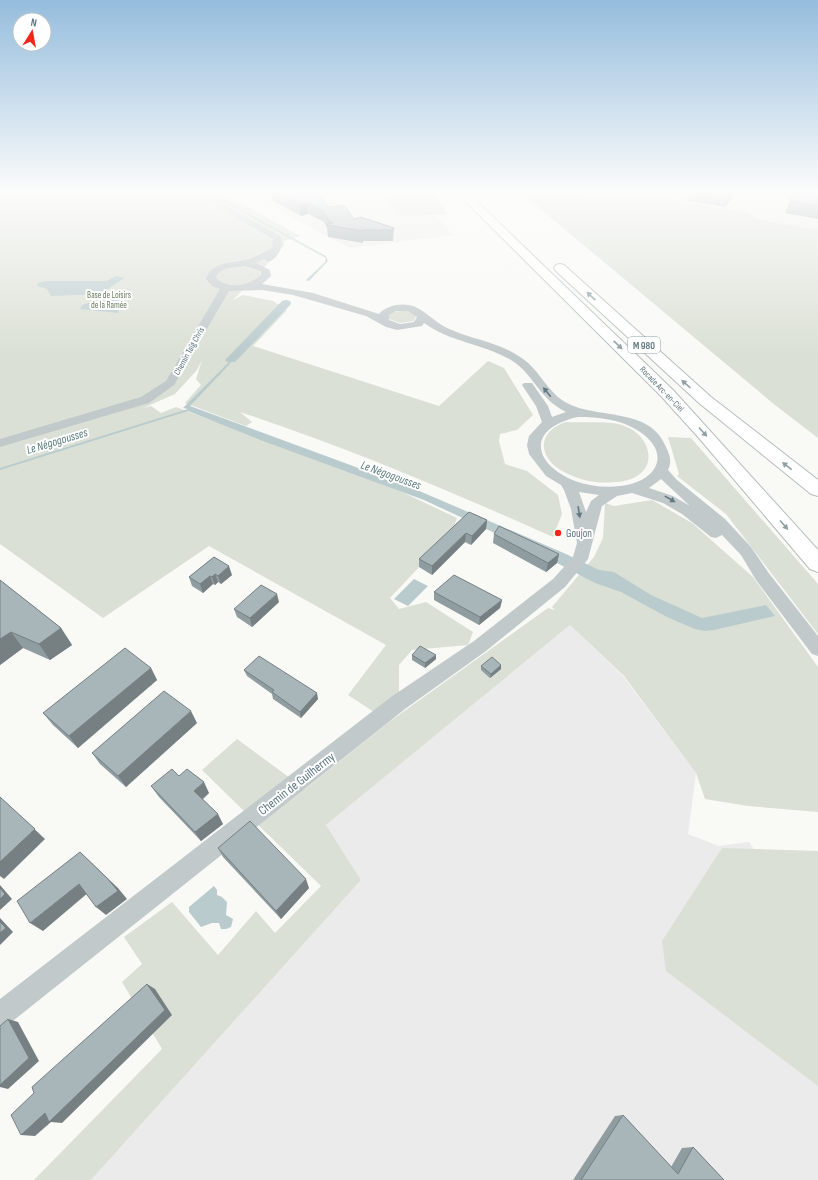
<svg xmlns="http://www.w3.org/2000/svg" width="818" height="1180" viewBox="0 0 818 1180" font-family="'Sofia Sans Condensed',sans-serif">
<rect width="100%" height="100%" fill="#f9f9f6"/>
<path fill="#eaebea" d="M241 191H413L453 235 350 248Z
M556 191H818V230L761 220 747 213 667 199 593 197Z
M570 625 623 676 696 773 688 834 719 846 749 842 762 861 818 1045V1180H91L361 880 326 825Z"/>
<path fill="#dae0d5" d="M0 191H219L300 236 284 241V245L261 271 260 277 248 284 233 300 243 295 273 301 287 310 253 346 439 406 488 361 504 368 533 415 517 430 500 434 499 441 505 464 527 471 558 495 562 514 553 537C450 491 347 447 240 412L252 422 246 426 185 403 201 385 196 379 202 360 197 370 175 394 143 408 151 406 161 413 176 407 400 491 457 518 452 532 390 598 399 609 426 602 473 632 468 645 412 650 399 665V693L374 712 348 695 386 645 209 546 103 618 0 544Z
M394 191H432L448 214 402 216 386 202Z
M519 191H556L593 197 667 199 747 213 761 220 818 230V438L775 405Z
M744 191H796L818 204Z
M407 310 416 316 414 321 400 323 389 319 388 316 393 312Z
M566 422C582 423 602 421 618 424 656 433 662 479 616 482 598 484 582 481 566 473 538 460 535 432 566 422Z
M668 437 691 438 818 584V634L726 514 677 476 679 474Z
M652 500 692 523 753 577 818 667V812L748 806 705 799 696 773 624 676 570 625 326 825 361 880 91 1180H34L162 1049 122 982 142 964 124 937 172 902 218 955 256 911 275 933 321 886 202 770 237 739 305 789 389 722 548 608 555 610 552 607 594 557 603 538 605 503 614 506Z
M722 848 818 851V1086L666 971 662 941Z"/>
<path fill="#bacbcd" d="M203 191H207L326 256 328 261 309 281 306 280 325 262 326 258Z
M117 276 124 278 101 294 51 296 47 289 37 286 38 283 46 281H106Z
M110 297 122 298 117 305 119 309 118 313 80 309 82 305Z
M285 302 287 303 190 406 410 487 566 554 599 570 614 572 651 595 702 618 766 605 775 616 714 630 705 631 695 629 667 617 621 592 595 583 540 554 424 500 263 441 188 411 0 470V468L188 409 183 408 253 338Z
M414 579 428 586 408 606 394 599Z
M214 886 217 890V895L222 897 227 902 226 915 233 919 231 927 226 929H221L219 923H212L201 927 189 912V907Z"/>
<g fill="none" stroke-linecap="round" stroke-linejoin="round">
<path fill="#bacbcd" fill-rule="evenodd" d="M286 300 290 301 291 303 290 305 235 362H227L225 360 227 358 282 301Z"/>
<g stroke="#b7bdbf" stroke-width="2">
<path id="highway" d="M455 191H466L673 390 818 550V572L810 569 699 438 661 396Z
M560 264 564 265 711 397 818 480V496L811 494 699 403 556 271 554 268 556 265Z"/>
</g>
<path fill="#c2c9cb" fill-rule="evenodd" d="M190 191H200L280 236C285 245 278 259 268 262L264 259 256 263 270 270 271 276 262 284 313 293 379 314C385 306 400 303 409 305 422 307 434 322 447 328 472 340 501 342 523 359 540 371 547 391 565 402 596 420 650 406 666 447 670 455 672 462 668 470L677 480 725 519 751 547 768 572 818 636V656L812 654 756 580 741 555 722 535 716 538 711 537 682 514 663 503 632 493 617 496 602 506 588 559 565 587 486 651 405 709 9 1024 0 1028V999L391 697 474 641 553 579 573 557 577 543 571 509 564 490 561 485 546 476 529 454 527 445 529 436 542 422 536 406 522 385 524 383H532L548 406 552 417 566 412C538 398 534 374 511 360 484 344 450 342 424 323L422 326 397 330 386 327 366 316 293 295 262 290 229 291 174 385 149 403 0 447V439L141 397 166 381 220 289 212 286 206 279C212 260 234 264 249 259 257 256 265 252 272 248L273 239ZM244 266 261 271V275C249 286 228 290 216 278 219 267 234 268 244 266ZM396 311H408L417 317 414 322 400 324 389 320V315ZM578 417C598 417 619 419 637 430 673 452 658 482 620 486 605 488 589 486 575 481 531 463 527 428 578 417ZM661 479 690 506 673 496 649 488ZM579 492 599 495 591 501 586 512Z"/>
<use href="#highway" fill="#fff" fill-rule="evenodd"/>
</g>
<path fill="#909da0" d="M270 191H318L328 207 354 219 394 228 393 241H363V243L328 237 327 228 324 222 308 214 301 216 272 200Z
M689 191H734L733 196 725 207 687 200Z
M818 191V219L785 213 790 201Z
M487 520 486 529 471 545 465 542 432 575 419 567V559Z
M494 534 559 554 557 563 546 572 493 543Z
M214 557 232 575 221 584 218 582 215 585 213 584 203 593 192 586 189 577Z
M0 580 61 628 72 645 50 660 23 648 0 665Z
M434 592 502 600 500 608 479 625 434 600Z
M279 602 252 627 237 617 234 609Z
M412 655 436 659 425 668 412 660Z
M501 665V669L490 678 481 670V666Z
M151 668 157 680 78 748 53 725 43 713Z
M244 670 318 699 301 718 273 699 272 694 247 676Z
M197 723 126 787 100 764 92 753Z
M179 776 209 793 203 799 223 824 201 841 159 797 151 786Z
M218 848 309 888 281 919 223 857Z
M623 1115 671 1167 682 1148 693 1147 724 1180H573L615 1116Z"/>
<path fill="#767f82" d="M732 191H734L733 196 725 207 728 198Z
M307 203 308 214 301 216 300 205Z
M487 520 486 529 471 545 472 536Z
M466 533 465 542 432 575V566Z
M559 554 557 563 546 572 548 563Z
M229 566 232 575 221 584 218 576Z
M215 574 218 582 215 585 212 577Z
M210 576 213 584 203 593 200 584Z
M277 594 279 602 252 627 250 618Z
M502 600 500 608 479 625 480 617Z
M61 628 72 645 50 660 39 644Z
M11 632 23 648 0 665V639Z
M436 655V659L425 668V663Z
M501 665V669L490 678 491 674Z
M151 668 157 680 78 748 69 736Z
M317 693 318 699 301 718 300 712Z
M191 711 197 723 126 787 118 776Z
M204 782 209 793 200 801 194 791Z
M0 797 45 839 4 879 0 876Z
M218 814 223 824 201 841 195 832Z
M80 852 118 888 127 899 106 915 96 907Z
M306 879 309 888 281 919 276 911Z
M79 884 89 892 43 931 30 923Z
M0 885 12 899 0 910Z
M0 918 13 932 0 945Z
M147 984 155 989 172 1015 62 1123 51 1122 35 1136 21 1135Z
M8 1019 18 1022 39 1061 8 1089 0 1087V1085Z"/>
<path fill="#a8b6ba" stroke="#767f82" d="M274 191H318L328 207 344 205 354 219 361 217 394 228 393 230H362L363 231 327 225V224L333 223 328 219 323 211 307 203 300 205Z
M692 191H732L728 198Z
M795 191H818V206L790 201Z
M469 512 487 520 472 536 466 533 432 566 419 559Z
M499 526 559 554 548 563 494 534Z
M214 557 229 566 218 576 215 574 212 577 210 576 200 584 189 577Z
M454 575 502 600 480 617 434 592Z
M0 580 61 628 39 644 11 632 0 639Z
M261 585 277 594 250 618 234 609Z
M420 646 436 655 425 663 412 655Z
M125 648 151 668 69 736 43 713Z
M259 656 317 693 300 712 272 692 274 690 244 670Z
M492 657 501 665 491 674 481 666Z
M164 691 191 711 118 776 92 753Z
M172 769 179 776 187 769 204 782 194 791 218 814 195 832 151 786Z
M0 797 35 829 0 862Z
M250 821 306 879 276 911 218 848Z
M80 852 108 879 118 891 96 907 79 884 30 923 17 901Z
M0 888 5 894 0 899Z
M0 922 6 928 0 933Z
M147 984 165 1010 49 1122 45 1113 21 1135 11 1115 34 1093 32 1087Z
M8 1019 29 1058 0 1085V1026Z
M623 1115 678 1174 693 1147 724 1180H581Z"/>
<defs><path id="oneway-solid" d="M-6-.8H1V-3.2L6.5 0L1 3.2V.8H-6Z"/></defs>
<g fill="#8e9fa5">
<use href="#oneway-solid" transform="translate(591 296) rotate(-137)"/>
<use href="#oneway-solid" transform="translate(618 345) rotate(44)"/>
<use href="#oneway-solid" transform="translate(686 384) rotate(-138)"/>
<use href="#oneway-solid" transform="translate(703 432) rotate(48)"/>
<use href="#oneway-solid" transform="translate(787 466) rotate(-142)"/>
<use href="#oneway-solid" transform="translate(784 525) rotate(49)"/>
</g>
<g fill="#627a83">
<use href="#oneway-solid" transform="translate(547 392) rotate(-129)"/>
<use href="#oneway-solid" transform="translate(670 499) rotate(29)"/>
<use href="#oneway-solid" transform="translate(579 512) rotate(81)"/>
</g>
<linearGradient id="sky" x2="0" y2="1"><stop stop-color="#95bddd"/><stop offset="0.54" stop-color="#fcfcfb"/><stop offset="1" stop-color="#fcfcfb" stop-opacity="0"/></linearGradient>
<rect width="818" height="356" fill="url(#sky)"/>
<circle fill="#f5251a" stroke="#fff" stroke-width="1.5" cx="558" cy="533" r="4"/>
<g text-anchor="middle" stroke-width="4" stroke-linejoin="round" paint-order="stroke">
<g font-size="9" fill="#6b7b61" stroke="#fff">
<text x="109" y="298">Base de Loisirs<tspan x="109" dy="10">de la Ramée</tspan></text>
</g>
<g font-size="9" fill="#5d767f" stroke="#fff">
<text transform="translate(189 351) rotate(-61)" y="3">Chemin Taïg Chris</text>
<text transform="translate(662 389) rotate(46)" y="3">Rocade Arc-en-Ciel</text>
</g>
<rect fill="#fff" stroke="#8e9fa5" stroke-width="1" x="628" y="337" width="32" height="16" rx="3"/>
<g font-size="10" font-weight="bold" fill="#5d767f">
<text x="644" y="349">M 980</text>
</g>
<g font-size="11" fill="#5d767f" stroke="#fff" text-anchor="start">
<text x="566" y="537">Goujon</text>
</g>
<g font-size="12" font-style="italic" fill="#5c7c7e" stroke="#fff">
<text transform="translate(57 441) rotate(-17)" y="4">Le Négogousses</text>
<text transform="translate(391 475) rotate(20)" y="4">Le Négogousses</text>
</g>
<g font-size="13" fill="#5d767f" stroke="#fff">
<text transform="translate(296 783) rotate(-38)" y="5">Chemin de Guilhermy</text>
</g>
</g>
<g transform="translate(32 32) rotate(11)"><circle r="19" fill="#ffffff" stroke="#bec8cc"/>
<path d="M0-3L7 15L0 10L-7 15Z" fill="#f5251a"/>
<text y="-6" font-size="11" font-weight="bold" text-anchor="middle" fill="#5d767f">N</text>
</g>
</svg>
